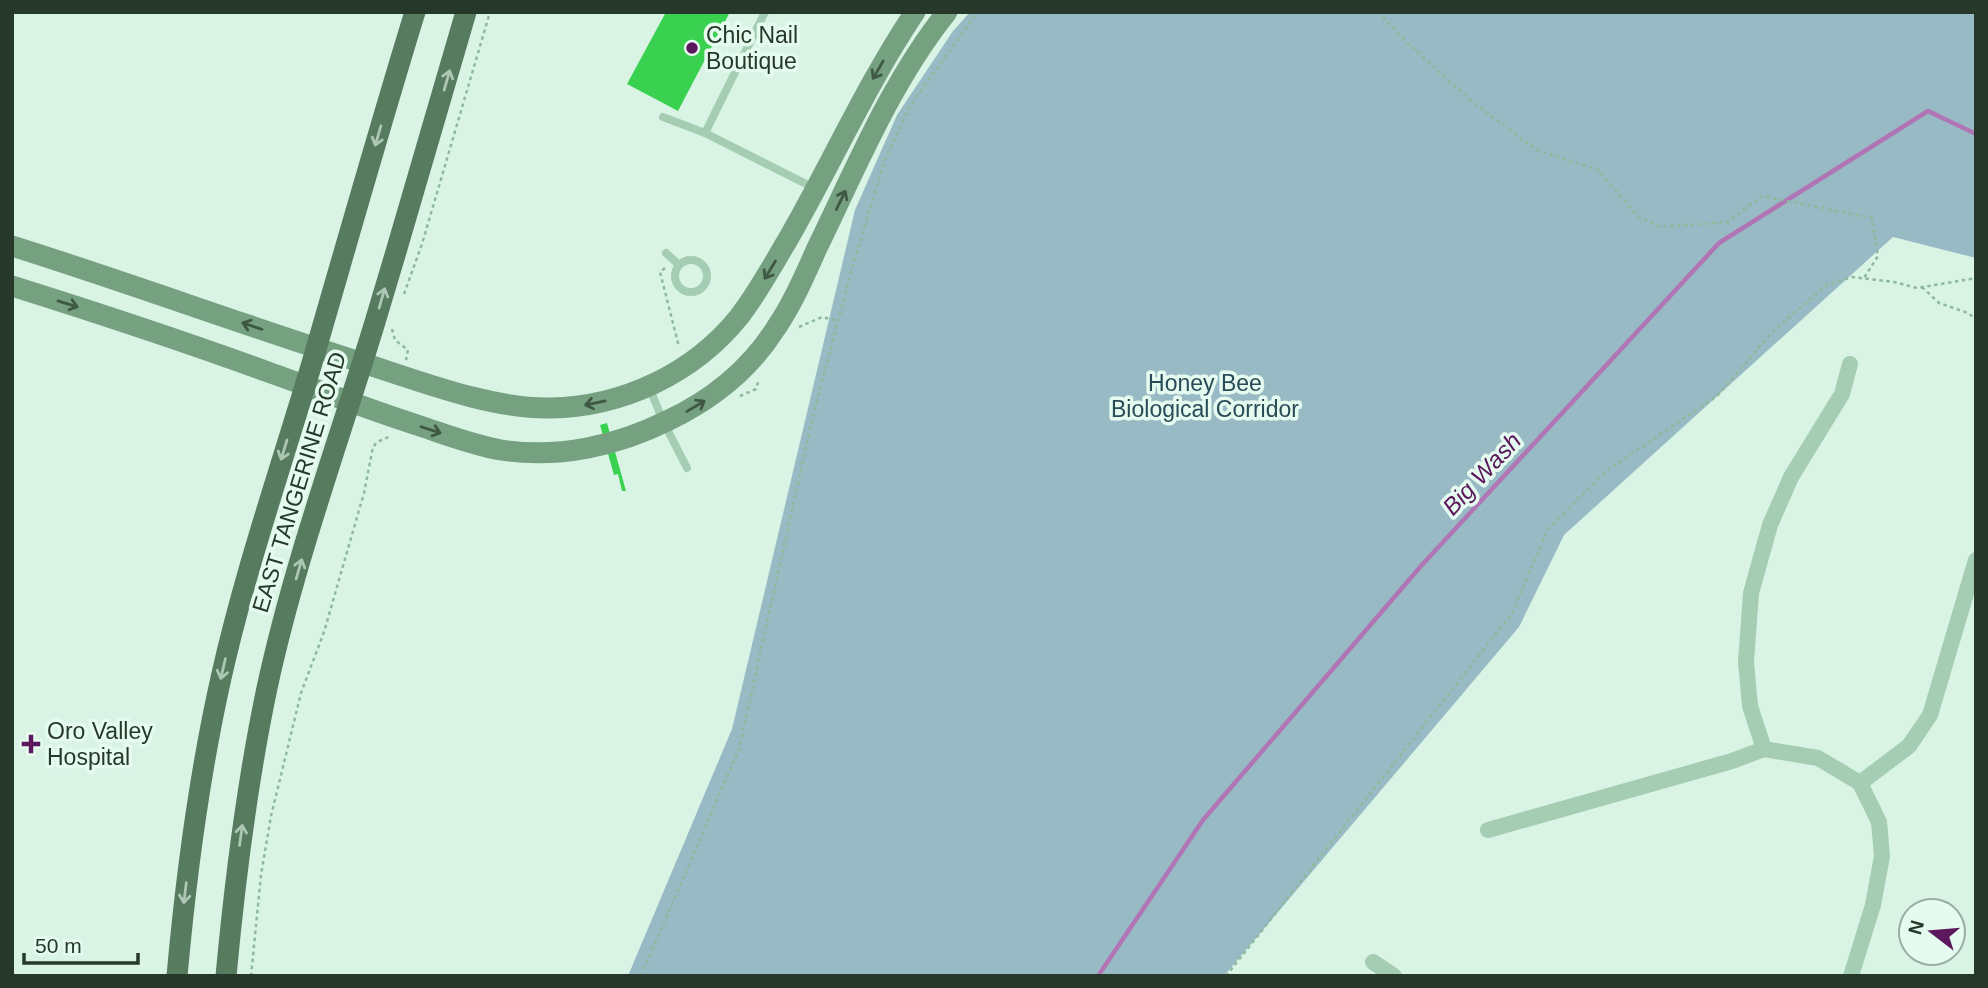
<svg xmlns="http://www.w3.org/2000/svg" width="1988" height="988" viewBox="0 0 1988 988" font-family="Arial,sans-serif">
<rect width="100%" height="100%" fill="#d9f4e5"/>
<path fill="#98bac4" d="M970 12H1976V258L1893 237 1564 535 1519 627 1224 976H628L732 729 855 210 897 115 953 31Z"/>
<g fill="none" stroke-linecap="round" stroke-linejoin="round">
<path stroke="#b075b4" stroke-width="4.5" d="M1098 976 1203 820 1421 566 1719 243 1928 111 1976 134"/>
</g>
<path fill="#3ad150" d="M666 12H730L678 111 627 84Z
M607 423 626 491H622L618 474 614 475 600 425Z"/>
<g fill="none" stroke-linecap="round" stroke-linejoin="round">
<path stroke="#8eb99c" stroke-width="2.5" stroke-dasharray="3.5 3.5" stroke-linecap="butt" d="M1378 12 1403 39 1469 99 1536 150 1598 170 1638 216 1660 227 1727 222 1762 196 1872 218 1878 256 1864 278
M665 268 660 272 679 347
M1922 287 1939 303 1968 313 1976 319
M404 294 422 244 490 12
M799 327 822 317 839 321
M392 329 395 340 408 350 406 360
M740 396 756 389 759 379
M251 976 261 875 271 816 301 693 324 632 364 493 373 447 377 442 391 436
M641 976 739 749 813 416 852 268 884 162 909 108 977 12
M1226 976 1511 615 1548 529 1606 471 1717 396 1774 330 1827 285 1852 277 1894 282 1917 288 1976 278"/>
<path stroke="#a4cdb3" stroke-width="8" d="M663 117 705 133 814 188
M705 133 765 12
M666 253 679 265
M675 276a16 16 0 1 1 32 0a16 16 0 1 1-32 0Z
M649 387 664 423 687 468"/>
<path stroke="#a4cdb3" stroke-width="16" d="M1764 749 1750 706 1746 662 1751 593 1770 525 1791 477 1842 394 1850 364
M1860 783 1909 746 1930 715 1976 560
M1488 830 1732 761 1764 749 1818 758 1860 783 1879 822 1882 856 1873 905 1851 976
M1373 962 1394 976"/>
<path stroke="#75a181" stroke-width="21" d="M12 246C130 283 246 326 363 363 419 381 491 409 550 408 622 407 693 374 739 317 757 294 772 266 787 241 831 165 866 85 915 12
M12 286C98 313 183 341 268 372 319 390 369 410 420 426 447 435 473 445 501 450 558 459 617 446 669 420 713 399 750 369 776 328 793 303 805 275 817 248 856 168 891 82 947 12"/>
<path stroke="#567b5f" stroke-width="21" d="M177 976C186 876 199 776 221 678 245 571 281 467 312 363 346 246 379 129 415 12
M226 976C235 879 247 783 267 688 294 563 338 444 375 322 406 219 436 116 466 12"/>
</g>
<defs><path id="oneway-shaft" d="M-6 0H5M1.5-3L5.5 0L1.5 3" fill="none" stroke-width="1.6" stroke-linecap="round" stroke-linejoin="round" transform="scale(1.75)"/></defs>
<g stroke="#3e5844">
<use href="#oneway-shaft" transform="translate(878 70) rotate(120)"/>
<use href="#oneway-shaft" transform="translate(841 200) rotate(-64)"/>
<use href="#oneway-shaft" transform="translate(770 270) rotate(121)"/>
<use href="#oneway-shaft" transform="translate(68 304) rotate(17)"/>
<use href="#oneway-shaft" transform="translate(252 326) rotate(-161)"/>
<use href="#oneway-shaft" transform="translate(595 403) rotate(168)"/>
<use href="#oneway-shaft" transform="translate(696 406) rotate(-31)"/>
<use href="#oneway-shaft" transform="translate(431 430) rotate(18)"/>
</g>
<g stroke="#acc8b5">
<use href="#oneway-shaft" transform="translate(447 80) rotate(-74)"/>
<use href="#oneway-shaft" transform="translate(378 136) rotate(106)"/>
<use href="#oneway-shaft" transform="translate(382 298) rotate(-74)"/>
<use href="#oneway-shaft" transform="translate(284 450) rotate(107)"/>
<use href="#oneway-shaft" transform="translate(299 569) rotate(-74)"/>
<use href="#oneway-shaft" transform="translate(223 669) rotate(103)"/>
<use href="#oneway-shaft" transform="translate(241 835) rotate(-82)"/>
<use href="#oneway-shaft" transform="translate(185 893) rotate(97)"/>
</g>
<g fill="#5b185d" stroke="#e6fbef" stroke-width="2.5">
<circle cx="692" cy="48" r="7"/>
<path d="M27.5 733.5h7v7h7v7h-7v7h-7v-7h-7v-7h7z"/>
</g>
<g text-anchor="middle" stroke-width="7" stroke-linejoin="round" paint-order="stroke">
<g font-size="23" fill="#26382a" stroke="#e6fbef" text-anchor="start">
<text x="706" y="43">Chic Nail<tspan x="706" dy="26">Boutique</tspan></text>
<text x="47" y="739">Oro Valley<tspan x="47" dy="26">Hospital</tspan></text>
</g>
<g font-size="23" fill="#284b58" stroke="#e6fbef">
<text x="1205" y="391">Honey Bee<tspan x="1205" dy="26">Biological Corridor</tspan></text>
</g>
<g font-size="23" fill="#26382a" stroke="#e6fbef">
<text transform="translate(299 482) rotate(-73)" y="8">EAST TANGERINE ROAD</text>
</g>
<g font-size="24" font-style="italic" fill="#5b185d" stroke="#e6fbef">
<text transform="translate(1482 474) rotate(-47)" y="8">Big Wash</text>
</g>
</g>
<rect width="1988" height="988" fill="none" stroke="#26382a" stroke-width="28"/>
<g transform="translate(1932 932) rotate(286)"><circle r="33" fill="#e6fbef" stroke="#99ada0" stroke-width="2"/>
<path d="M0-5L12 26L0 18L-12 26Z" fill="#5b185d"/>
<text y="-10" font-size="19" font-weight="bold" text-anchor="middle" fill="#26382a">N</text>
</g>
<path d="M24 953v10h114v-10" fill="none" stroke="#26382a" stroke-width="3.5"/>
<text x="35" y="953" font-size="21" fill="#26382a" stroke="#e6fbef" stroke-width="5" paint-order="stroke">50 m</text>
</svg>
